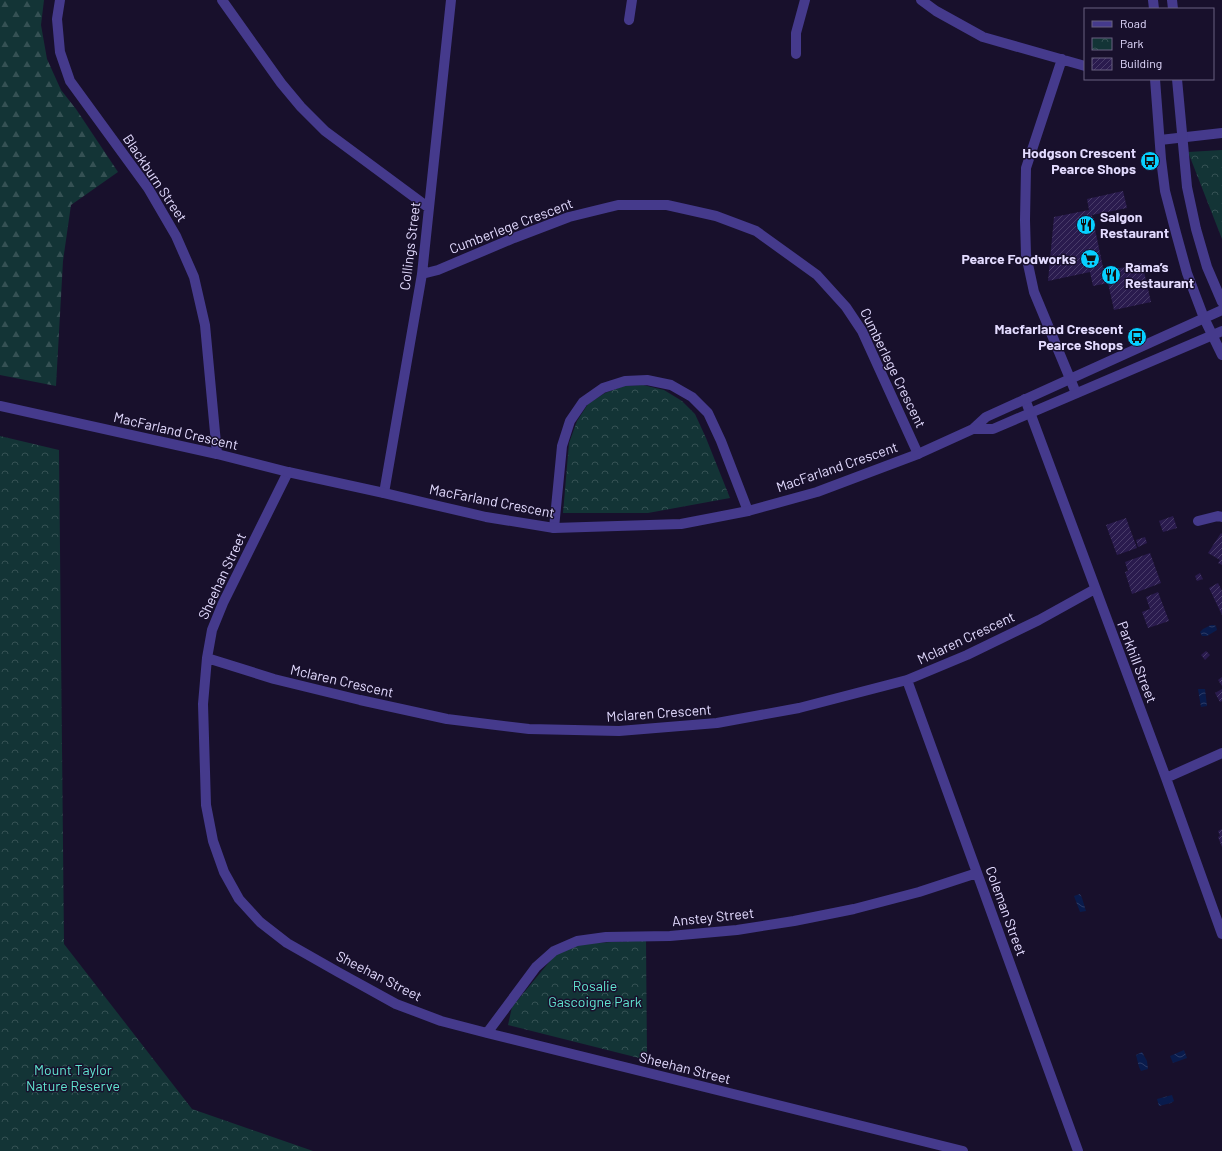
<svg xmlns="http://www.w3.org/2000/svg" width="1222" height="1151" viewBox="0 0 1222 1151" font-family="Barlow,sans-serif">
<defs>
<pattern id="forest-firs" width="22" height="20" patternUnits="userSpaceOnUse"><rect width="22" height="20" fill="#133436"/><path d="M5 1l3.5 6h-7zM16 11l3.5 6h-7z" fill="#355154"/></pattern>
<pattern id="park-crowns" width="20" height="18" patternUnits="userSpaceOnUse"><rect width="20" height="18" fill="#133436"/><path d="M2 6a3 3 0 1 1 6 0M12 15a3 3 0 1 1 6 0" fill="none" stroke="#355154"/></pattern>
<pattern id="water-waves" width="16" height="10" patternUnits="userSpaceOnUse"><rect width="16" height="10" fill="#091b4c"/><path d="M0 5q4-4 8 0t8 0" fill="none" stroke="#2d3c67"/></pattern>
<pattern id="building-hatch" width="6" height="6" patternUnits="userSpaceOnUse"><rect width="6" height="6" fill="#2a1b4e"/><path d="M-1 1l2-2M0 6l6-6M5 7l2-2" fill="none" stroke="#493c69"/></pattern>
</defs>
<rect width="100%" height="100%" fill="#18102c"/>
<path fill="url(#forest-firs)" d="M0 0H44L41 25 47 59 61 90 76 109 118 172 71 205 63 261 56 386 0 375Z"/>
<path fill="url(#park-crowns)" d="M1222 150V239L1188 152Z
M643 385 664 390 682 401 695 414 706 438 730 498 648 513H563L569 443 577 421 588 404 605 393 624 386Z
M0 436 59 450 64 944 192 1109 313 1151H0Z
M646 940 647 1060 508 1025 512 1007 555 955 578 944Z"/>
<path fill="url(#water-waves)" d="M1211 625H1214L1216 626 1217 630 1207 636H1202L1200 632 1203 629Z
M1198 689H1205L1207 706 1201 707Z
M1080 894 1082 898 1086 911 1080 912 1074 896Z
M1184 1050 1187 1058 1173 1063 1170 1056Z
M1142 1052 1147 1061 1148 1069 1141 1071 1139 1067 1136 1055Z
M1172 1095 1174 1101 1171 1103 1159 1106 1157 1099Z"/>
<path fill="url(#building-hatch)" d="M1123 191 1127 208 1092 215 1104 272 1142 263 1151 302 1114 310 1108 283 1093 286 1090 272 1048 281 1054 217 1089 210 1087 199Z
M1173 516 1177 528 1163 532 1159 521Z
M1126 518 1137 548 1117 555 1106 525Z
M1221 533 1222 534V565L1218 563 1220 560 1208 553Z
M1145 537 1147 543 1138 547 1136 540Z
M1150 553 1161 583 1132 594 1125 572 1128 571 1125 562Z
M1200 573 1203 579 1197 581 1195 576Z
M1218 583 1222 591V615L1209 588Z
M1158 592 1169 621 1148 628 1142 612 1150 609 1146 597Z
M1206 651 1210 655 1205 660 1201 655Z
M1222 677V686L1218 680Z
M1222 689V701L1220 702 1215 693Z
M1222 829V847L1218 837 1220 836 1218 831Z"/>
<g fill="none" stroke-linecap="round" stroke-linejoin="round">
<path stroke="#453a8c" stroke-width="10" d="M60 0 57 19 60 52 70 81 148 188 176 236 194 277 205 325 217 454
M222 0 281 83 301 107 325 131 429 208
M921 0 936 11 983 37 1085 66
M629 20 632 0
M796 54V33L805 0
M1062 59 1026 168 1025 220 1026 255 1034 292 1076 393
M1160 140 1222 133
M422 274 438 270 514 238 569 217 618 205H667L716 216 756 231 817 275 846 307 862 331 918 454
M1025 399 1166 778 1222 934
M288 472 223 603 212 630 207 658 203 704 206 805 213 841 224 872 239 899 260 922 287 943 338 972 396 1004 441 1021 487 1033 963 1151
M384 493 422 274 451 0
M1198 521 1218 516 1222 517
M554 528 562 446 570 421 583 402 603 388 625 381 647 380 671 385 692 397 708 413 721 441 748 511
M207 658 274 679 360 700 447 719 529 729 619 731 717 723 799 708 907 680 967 655 1039 620 1095 589
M907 680 1078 1151
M1166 778 1222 753
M487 1033 536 967 554 951 577 941 606 937 670 936 737 930 794 921 854 909 919 892 977 873"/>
<path stroke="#453a8c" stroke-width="10" d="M1153 0 1154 9
M1172 0 1173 9
M1155 79 1161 159 1165 191 1176 233 1187 273 1204 318 1222 355
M1177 79 1187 187 1196 229 1207 267 1222 302
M0 406 217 454 288 472 384 493 443 507 486 517 554 528 681 524 748 511 817 492 918 454 973 429 986 417 1222 310
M973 429H993L1222 331"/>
</g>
<defs>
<g id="bus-disc" transform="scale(1)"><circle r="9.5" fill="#07cfff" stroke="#18102c"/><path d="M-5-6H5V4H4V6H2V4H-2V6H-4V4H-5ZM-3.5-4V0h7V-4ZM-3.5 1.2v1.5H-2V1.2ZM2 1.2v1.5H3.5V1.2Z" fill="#111"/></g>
<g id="restaurant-disc" transform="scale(1)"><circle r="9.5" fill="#07cfff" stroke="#18102c"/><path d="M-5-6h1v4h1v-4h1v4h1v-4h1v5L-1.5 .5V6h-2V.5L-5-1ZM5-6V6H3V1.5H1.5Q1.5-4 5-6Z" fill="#111"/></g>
<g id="supermarket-disc" transform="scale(1)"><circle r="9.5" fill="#07cfff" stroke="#18102c"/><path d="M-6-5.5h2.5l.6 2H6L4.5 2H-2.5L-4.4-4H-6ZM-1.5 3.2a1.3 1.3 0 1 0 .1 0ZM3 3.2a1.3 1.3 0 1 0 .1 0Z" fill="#111"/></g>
</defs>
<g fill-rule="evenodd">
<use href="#bus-disc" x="1150" y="161"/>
<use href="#restaurant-disc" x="1086" y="225"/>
<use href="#supermarket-disc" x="1090" y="259"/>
<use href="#restaurant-disc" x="1111" y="275"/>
<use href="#bus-disc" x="1137" y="337"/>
</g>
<g text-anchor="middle" stroke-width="3" stroke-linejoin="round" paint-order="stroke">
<g font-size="14" font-weight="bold" fill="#e3dbff" stroke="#18102c" text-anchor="end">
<text x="1136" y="158">Hodgson Crescent<tspan x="1136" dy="16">Pearce Shops</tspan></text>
<text x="1100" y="222" text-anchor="start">Saigon<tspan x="1100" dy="16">Restaurant</tspan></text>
<text x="1076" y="264">Pearce Foodworks</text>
<text x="1125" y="272" text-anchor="start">Rama’s<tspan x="1125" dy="16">Restaurant</tspan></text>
<text x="1123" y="334">Macfarland Crescent<tspan x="1123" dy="16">Pearce Shops</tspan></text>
</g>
<g font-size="14" fill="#e3dbff" stroke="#18102c">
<text transform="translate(155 178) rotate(56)" y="5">Blackburn Street</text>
<text transform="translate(511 226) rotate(-21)" y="5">Cumberlege Crescent</text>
<text transform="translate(410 246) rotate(-83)" y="5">Collings Street</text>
<text transform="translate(893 368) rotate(64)" y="5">Cumberlege Crescent</text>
<text transform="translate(176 431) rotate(13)" y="5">MacFarland Crescent</text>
<text transform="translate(837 467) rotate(-19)" y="5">MacFarland Crescent</text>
<text transform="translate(492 501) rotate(11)" y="5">MacFarland Crescent</text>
<text transform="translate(222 576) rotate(-65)" y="5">Sheehan Street</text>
<text transform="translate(966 638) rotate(-25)" y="5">Mclaren Crescent</text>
<text transform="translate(1137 662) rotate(69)" y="5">Parkhill Street</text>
<text transform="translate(342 681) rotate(13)" y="5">Mclaren Crescent</text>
<text transform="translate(659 713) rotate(-4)" y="5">Mclaren Crescent</text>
<text transform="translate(1006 911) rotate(70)" y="5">Coleman Street</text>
<text transform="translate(713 917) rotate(-6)" y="5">Anstey Street</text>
<text transform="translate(379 976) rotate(27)" y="5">Sheehan Street</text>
<text transform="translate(685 1068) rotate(14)" y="5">Sheehan Street</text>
</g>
<g font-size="14" fill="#61e5d0" stroke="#18102c">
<text x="595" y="991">Rosalie<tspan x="595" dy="16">Gascoigne Park</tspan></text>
<text x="73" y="1075">Mount Taylor<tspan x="73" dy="16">Nature Reserve</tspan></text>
</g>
</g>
<rect x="1084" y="8" width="130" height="72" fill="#18102c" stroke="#696180"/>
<rect x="1092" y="21" width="20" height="6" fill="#453a8c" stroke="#696180"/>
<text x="1120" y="28" font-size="12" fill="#e3dbff">Road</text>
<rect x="1092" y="38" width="20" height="12" fill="url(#park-crowns)" stroke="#696180"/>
<text x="1120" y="48" font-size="12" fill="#e3dbff">Park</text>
<rect x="1092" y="58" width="20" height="12" fill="url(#building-hatch)" stroke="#696180"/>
<text x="1120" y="68" font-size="12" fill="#e3dbff">Building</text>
</svg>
